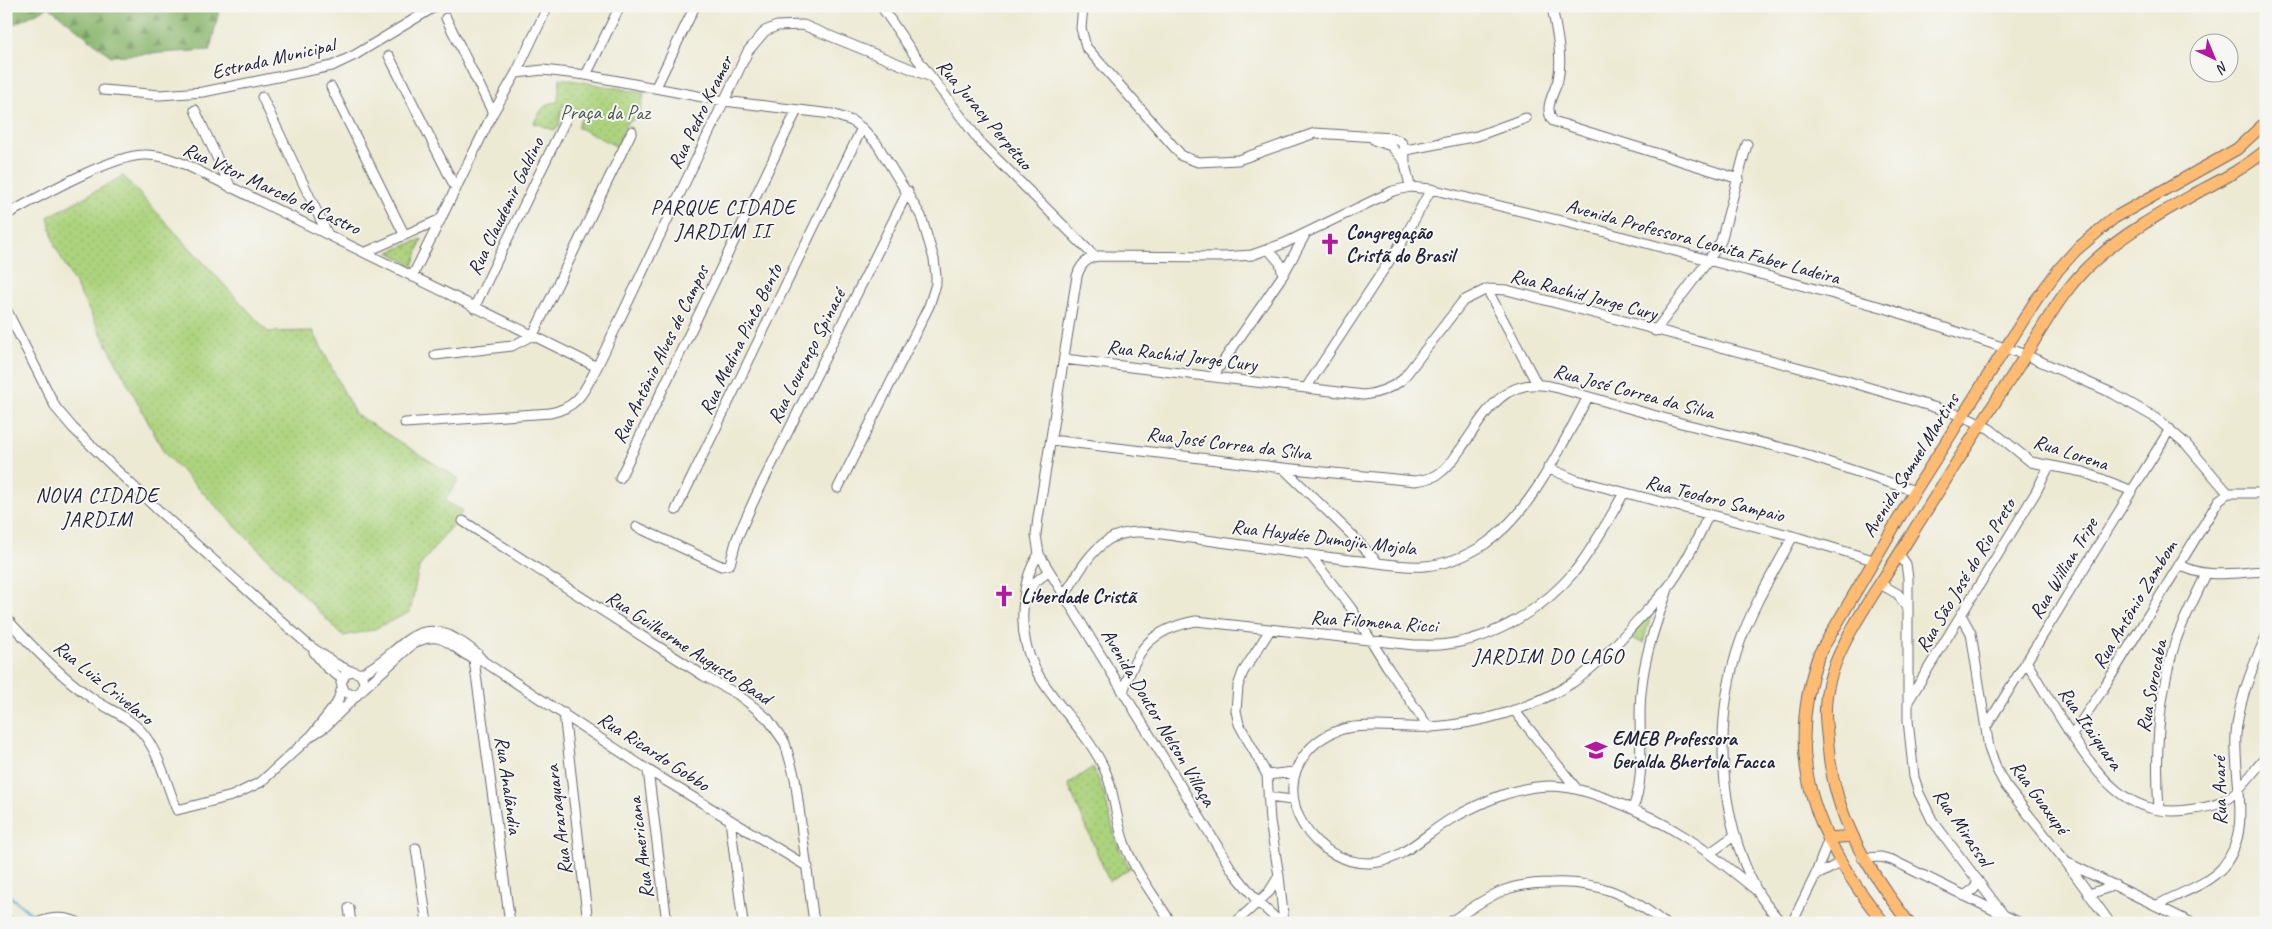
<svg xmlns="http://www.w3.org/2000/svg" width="2272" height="929" viewBox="0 0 2272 929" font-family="Caveat,sans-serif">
<defs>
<pattern id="green-dots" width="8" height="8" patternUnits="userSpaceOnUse" patternTransform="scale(1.25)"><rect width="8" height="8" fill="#acd37d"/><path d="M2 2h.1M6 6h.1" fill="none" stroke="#94b56d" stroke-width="1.8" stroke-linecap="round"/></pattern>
<pattern id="forest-firs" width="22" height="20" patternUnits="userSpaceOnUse" patternTransform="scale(1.25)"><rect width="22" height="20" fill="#89b56c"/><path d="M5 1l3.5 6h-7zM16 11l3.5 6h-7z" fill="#70935a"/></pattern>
</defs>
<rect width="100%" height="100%" fill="#f6f6f2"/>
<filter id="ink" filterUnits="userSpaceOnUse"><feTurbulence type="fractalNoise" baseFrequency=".02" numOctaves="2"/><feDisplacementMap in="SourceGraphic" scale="10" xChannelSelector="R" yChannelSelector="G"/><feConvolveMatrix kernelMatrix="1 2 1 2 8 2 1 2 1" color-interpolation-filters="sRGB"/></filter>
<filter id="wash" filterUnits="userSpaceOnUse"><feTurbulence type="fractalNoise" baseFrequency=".0096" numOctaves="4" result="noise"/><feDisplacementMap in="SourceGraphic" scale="20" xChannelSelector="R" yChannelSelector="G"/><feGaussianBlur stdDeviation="1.12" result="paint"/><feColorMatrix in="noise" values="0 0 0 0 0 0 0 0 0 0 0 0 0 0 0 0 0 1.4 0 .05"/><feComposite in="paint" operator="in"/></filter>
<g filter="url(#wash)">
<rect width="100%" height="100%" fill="#edead4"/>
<path fill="url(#green-dots)" stroke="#677a5c" d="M560 78 644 93 639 118 628 121 622 132 618 147 577 127 582 117 567 105 562 106 559 126 554 130 534 123C540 112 544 102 558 102Z
M123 176 268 332 313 331 355 414 459 479 445 501 463 511 419 567 410 612 372 630 343 636 165 454 55 246 48 217Z
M422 239 413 266 389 252Z
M1652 611 1643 643 1628 637Z
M1093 767C1098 778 1103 790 1106 801 1112 824 1116 848 1130 868L1109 881 1068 784Z"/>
<path fill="url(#forest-firs)" stroke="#566c54" d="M6 6H220L210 50 111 56 49 7 6 28Z"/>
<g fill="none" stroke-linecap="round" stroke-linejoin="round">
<path stroke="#58a8d2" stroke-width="2.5" d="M6 893 35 917"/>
</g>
</g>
<g filter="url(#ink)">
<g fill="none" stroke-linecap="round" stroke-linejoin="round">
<g stroke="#696871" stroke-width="11">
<path id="minor" d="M881 6 913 53 981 143 1094 256
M1083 6 1081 28 1086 47 1182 156 1198 162 1238 160 1315 133 1392 138C1408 142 1404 150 1405 163 1406 171 1409 179 1410 187
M1552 6C1556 31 1563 55 1558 80 1554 94 1543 108 1553 121L1739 179
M446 18 493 113
M389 56 456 189
M516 73 543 70 586 75 724 101 832 114 852 121 862 128 877 144 921 216 934 259 936 276V284L929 306 838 488
M586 75 620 6
M331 87 404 234
M656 87 695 6
M103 90 160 95 203 92 332 66 355 55 436 6
M262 97 327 233
M195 110 231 188
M1374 140 1391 146 1405 162
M1406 150 1477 136 1526 118
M6 215C37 198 110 156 143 155 158 154 171 159 184 164L597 367
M1268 249 1280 263 1283 275
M366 252 441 219
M412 277 493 113 516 73 548 6
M1487 289 1537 384
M474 308 566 119
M6 309 56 408 73 428 159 511 307 644 336 664 350 671
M1655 331 1708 261 1721 241 1747 144
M435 355 512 346 533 335 632 131
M1064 359 1364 395C1379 393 1390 389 1402 380L1463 301 1487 289 1507 290 1834 377 1963 416 1990 429 2031 462 2083 472 2130 490
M1213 376 1283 275 1306 233
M1306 388 1405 237 1431 189
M405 423 550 413C579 407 584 391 597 367L748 51 765 31 777 26 803 25 931 77
M1051 440 1283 468 1415 481C1422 480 1430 479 1437 475 1447 469 1454 459 1460 450 1487 412 1504 373 1558 388L1681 423 1791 450 1915 491
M1283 468 1353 536 1377 562
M1548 468 1576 480 1793 536 1873 560
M620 478 797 110
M676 510 862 128
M1709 514C1698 538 1685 565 1669 586 1656 602 1641 616 1628 631 1611 650 1593 669 1572 683 1531 709 1479 724 1431 727 1387 730 1340 713 1307 752 1268 798 1316 865 1370 863 1401 862 1425 834 1451 819 1482 802 1514 787 1549 786 1570 786 1588 792 1608 799 1670 822 1706 849 1757 891
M463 521 704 676 737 694 754 707 768 719 785 743 795 778 814 923
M637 527 721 566 730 564 737 538 755 498 908 191
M1039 554C1027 572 1024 589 1023 611 1019 681 1074 709 1102 764 1115 789 1115 819 1125 845 1135 872 1156 898 1171 923
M1899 554 1906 564 1908 578V720L1914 777 1919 793 1932 820 2003 914
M1310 555 1351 608 1388 668 1429 728
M2179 564C2204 580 2237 572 2266 571
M1880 584 1898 594 1907 608
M1064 596C1076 577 1088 553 1108 540 1130 526 1158 534 1182 537 1242 544 1301 555 1361 561 1382 563 1404 568 1425 566 1446 564 1467 556 1485 544 1532 512 1561 446 1588 397
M1025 599 1034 583 1048 572
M1961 615 1971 633 1989 748 1997 770 2005 785 2066 862 2110 923
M6 618C32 647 60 676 93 699 111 711 132 718 145 736 161 758 167 786 177 810L232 796 261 782 312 735 337 703 342 688
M1270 630 1243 672 1238 686 1236 711 1239 724 1267 775 1270 821 1279 876 1284 923
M314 652 326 667 342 679
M477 653 474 660 510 923
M2026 661C2041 686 2055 710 2070 733 2099 777 2128 818 2187 810 2200 808 2215 807 2227 799 2242 789 2254 770 2266 757
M360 674 364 681 362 691 353 695 345 692 341 683 346 673 353 671 360 674C397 659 413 613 456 639 467 645 476 651 483 661L648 770 808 867
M363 689 414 643C448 626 454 655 478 660
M1123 692C1137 649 1149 630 1196 621L1414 645C1425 645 1437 646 1448 644 1496 638 1544 608 1575 571 1594 547 1609 519 1624 493
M1909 700 2036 492 2049 466
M1514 710 1576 788
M564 713 588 923
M1986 727 2170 429
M314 734 325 727 358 694
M2072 735 2103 689 2219 500 2228 493H2266
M648 770 667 923
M1267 775 1294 772
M1268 797 1292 800
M1633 808C1647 773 1637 731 1641 693 1644 656 1656 623 1668 589
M2159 810C2155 753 2158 695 2176 640 2184 618 2196 596 2206 574
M730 820 743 923
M416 848 427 923
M1710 853 1734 836
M1862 858 1881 857 1892 860 2020 923
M2068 863 2192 923
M1815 876 1842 862
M2090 894 2115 885
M1964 896 1974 889 1978 880
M2156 906C2178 893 2204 887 2222 868 2254 831 2233 779 2236 735 2238 702 2252 667 2266 637
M349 908 351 923
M6 919 10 923
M37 923C51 917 65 916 79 923
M1235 923 1269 892 1279 876
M1281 923 1258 902 1232 870 1039 554 1036 535 1038 518 1077 276C1080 266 1087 257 1099 256L1223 257 1252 255 1285 243 1393 191 1410 187 1431 189 1598 230 1885 308 2026 355 2112 393 2156 418 2186 444 2228 493
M1449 923C1466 912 1483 899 1502 891 1517 885 1534 883 1551 883 1597 881 1628 893 1664 923
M1781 923C1773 912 1762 901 1756 889 1718 815 1713 720 1740 642 1753 605 1775 570 1793 536
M1792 923 1815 876 1829 838"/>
</g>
<g stroke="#696871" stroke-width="13">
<path id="major" d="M1829 838 1852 836
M1884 923C1817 841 1782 759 1819 654L1915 491 2036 300 2059 269 2076 250 2114 218 2237 149 2266 122
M1909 923C1866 867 1834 817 1828 745 1827 730 1824 716 1826 701 1829 653 1876 592 1901 551 1939 490 1977 430 2016 370 2041 332 2060 291 2095 260 2126 232 2163 212 2200 191 2223 179 2246 167 2266 150"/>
</g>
<use href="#minor" stroke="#fff" stroke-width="9"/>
<use href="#major" stroke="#ffbb71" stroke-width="11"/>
</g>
</g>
<defs>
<g id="church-bare" transform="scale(1.725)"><path d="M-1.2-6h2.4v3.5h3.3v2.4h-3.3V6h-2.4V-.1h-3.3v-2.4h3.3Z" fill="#b5179e" stroke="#f6f6f2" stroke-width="2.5" paint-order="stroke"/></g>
<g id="school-bare" transform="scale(1.725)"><path d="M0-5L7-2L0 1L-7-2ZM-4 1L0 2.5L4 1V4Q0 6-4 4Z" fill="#b5179e" stroke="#f6f6f2" stroke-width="2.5" paint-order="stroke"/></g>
</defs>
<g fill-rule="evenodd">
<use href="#church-bare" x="1330" y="244"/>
<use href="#church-bare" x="1004" y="596"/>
<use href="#school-bare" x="1596" y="750"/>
</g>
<g text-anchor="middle" stroke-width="4" stroke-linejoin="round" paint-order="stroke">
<g font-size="20" fill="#22223b" stroke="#f6f6f2">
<text transform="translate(273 58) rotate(-13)" y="7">Estrada Municipal</text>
<text transform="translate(700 112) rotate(-64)" y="7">Rua Pedro Kramer</text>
<text transform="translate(985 114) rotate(50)" y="7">Rua Juracy Perpétuo</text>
<text transform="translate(272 188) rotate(25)" y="7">Rua Vitor Marcelo de Castro</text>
<text transform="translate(505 206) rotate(-64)" y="7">Rua Claudemir Galdino</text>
<text transform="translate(1703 241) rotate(15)" y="7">Avenida Professora Leonita Faber Ladeira</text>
<text transform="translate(1584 294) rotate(15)" y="7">Rua Rachid Jorge Cury</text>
<text transform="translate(740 339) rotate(-64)" y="7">Rua Medina Pinto Bento</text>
<text transform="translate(660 354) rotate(-64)" y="7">Rua Antônio Alves de Campos</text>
<text transform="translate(1182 355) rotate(7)" y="7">Rua Rachid Jorge Cury</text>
<text transform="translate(806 356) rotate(-63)" y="7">Rua Lourenço Spinacé</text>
<text transform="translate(1634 391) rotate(15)" y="7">Rua José Correa da Silva</text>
<text transform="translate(1229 443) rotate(7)" y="7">Rua José Correa da Silva</text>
<text transform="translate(2071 452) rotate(18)" y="7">Rua Lorena</text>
<text transform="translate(1910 465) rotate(-58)" y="7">Avenida Samuel Martins</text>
<text transform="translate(1715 498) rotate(14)" y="7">Rua Teodoro Sampaio</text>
<text transform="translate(1324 537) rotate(7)" y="7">Rua Haydée Dumojin Mojola</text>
<text transform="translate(2063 568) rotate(-59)" y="7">Rua Willian Tripe</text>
<text transform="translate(1965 575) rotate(-59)" y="7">Rua São José do Rio Preto</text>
<text transform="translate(2134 604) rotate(-59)" y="7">Rua Antônio Zambom</text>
<text transform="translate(1374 621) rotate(4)" y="7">Rua Filomena Ricci</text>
<text transform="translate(689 647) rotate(33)" y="7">Rua Guilherme Augusto Baad</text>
<text transform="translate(104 682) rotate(39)" y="7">Rua Luiz Crivelaro</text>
<text transform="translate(2151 686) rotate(-79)" y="7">Rua Sorocaba</text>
<text transform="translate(1159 717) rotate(59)" y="7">Avenida Doutor Nelson Villaça</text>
<text transform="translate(2091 728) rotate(55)" y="7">Rua Itaiquara</text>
<text transform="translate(654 751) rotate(33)" y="7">Rua Ricardo Gobbo</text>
<text transform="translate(509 785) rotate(82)" y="7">Rua Analândia</text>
<text transform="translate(2219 791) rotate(-91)" y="7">Rua Avaré</text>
<text transform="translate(2040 797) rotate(54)" y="7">Rua Guaxupé</text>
<text transform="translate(558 820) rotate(-97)" y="7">Rua Araraquara</text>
<text transform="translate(1963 827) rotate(56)" y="7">Rua Mirassol</text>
<text transform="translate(640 848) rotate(-97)" y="7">Rua Americana</text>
</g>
<g font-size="20" fill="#4b574f" stroke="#f6f6f2">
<text x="605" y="119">Praça da Paz</text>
</g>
<g font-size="20" font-weight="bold" fill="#22223b" stroke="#f6f6f2" text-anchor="start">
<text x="1346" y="239">Congregação<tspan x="1346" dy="23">Cristã do Brasil</tspan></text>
<text x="1021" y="603">Liberdade Cristã</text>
<text x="1612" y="745">EMEB Professora<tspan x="1612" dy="23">Geralda Bhertola Facca</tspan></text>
</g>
<g font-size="21" letter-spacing="1" fill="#22223b" stroke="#f6f6f2">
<text x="723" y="214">PARQUE CIDADE<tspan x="723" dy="24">JARDIM II</tspan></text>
<text x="97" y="502">NOVA CIDADE<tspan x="97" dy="24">JARDIM</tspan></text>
<text x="1548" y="663">JARDIM DO LAGO</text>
</g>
</g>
<rect width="2272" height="929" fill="none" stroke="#f6f6f2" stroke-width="25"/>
<g transform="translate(2214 58) rotate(136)"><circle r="24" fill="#f6f6f2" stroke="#a1a1a9"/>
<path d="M0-4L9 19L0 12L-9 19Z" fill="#b5179e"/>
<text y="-8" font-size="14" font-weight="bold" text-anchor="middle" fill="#22223b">N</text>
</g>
</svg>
